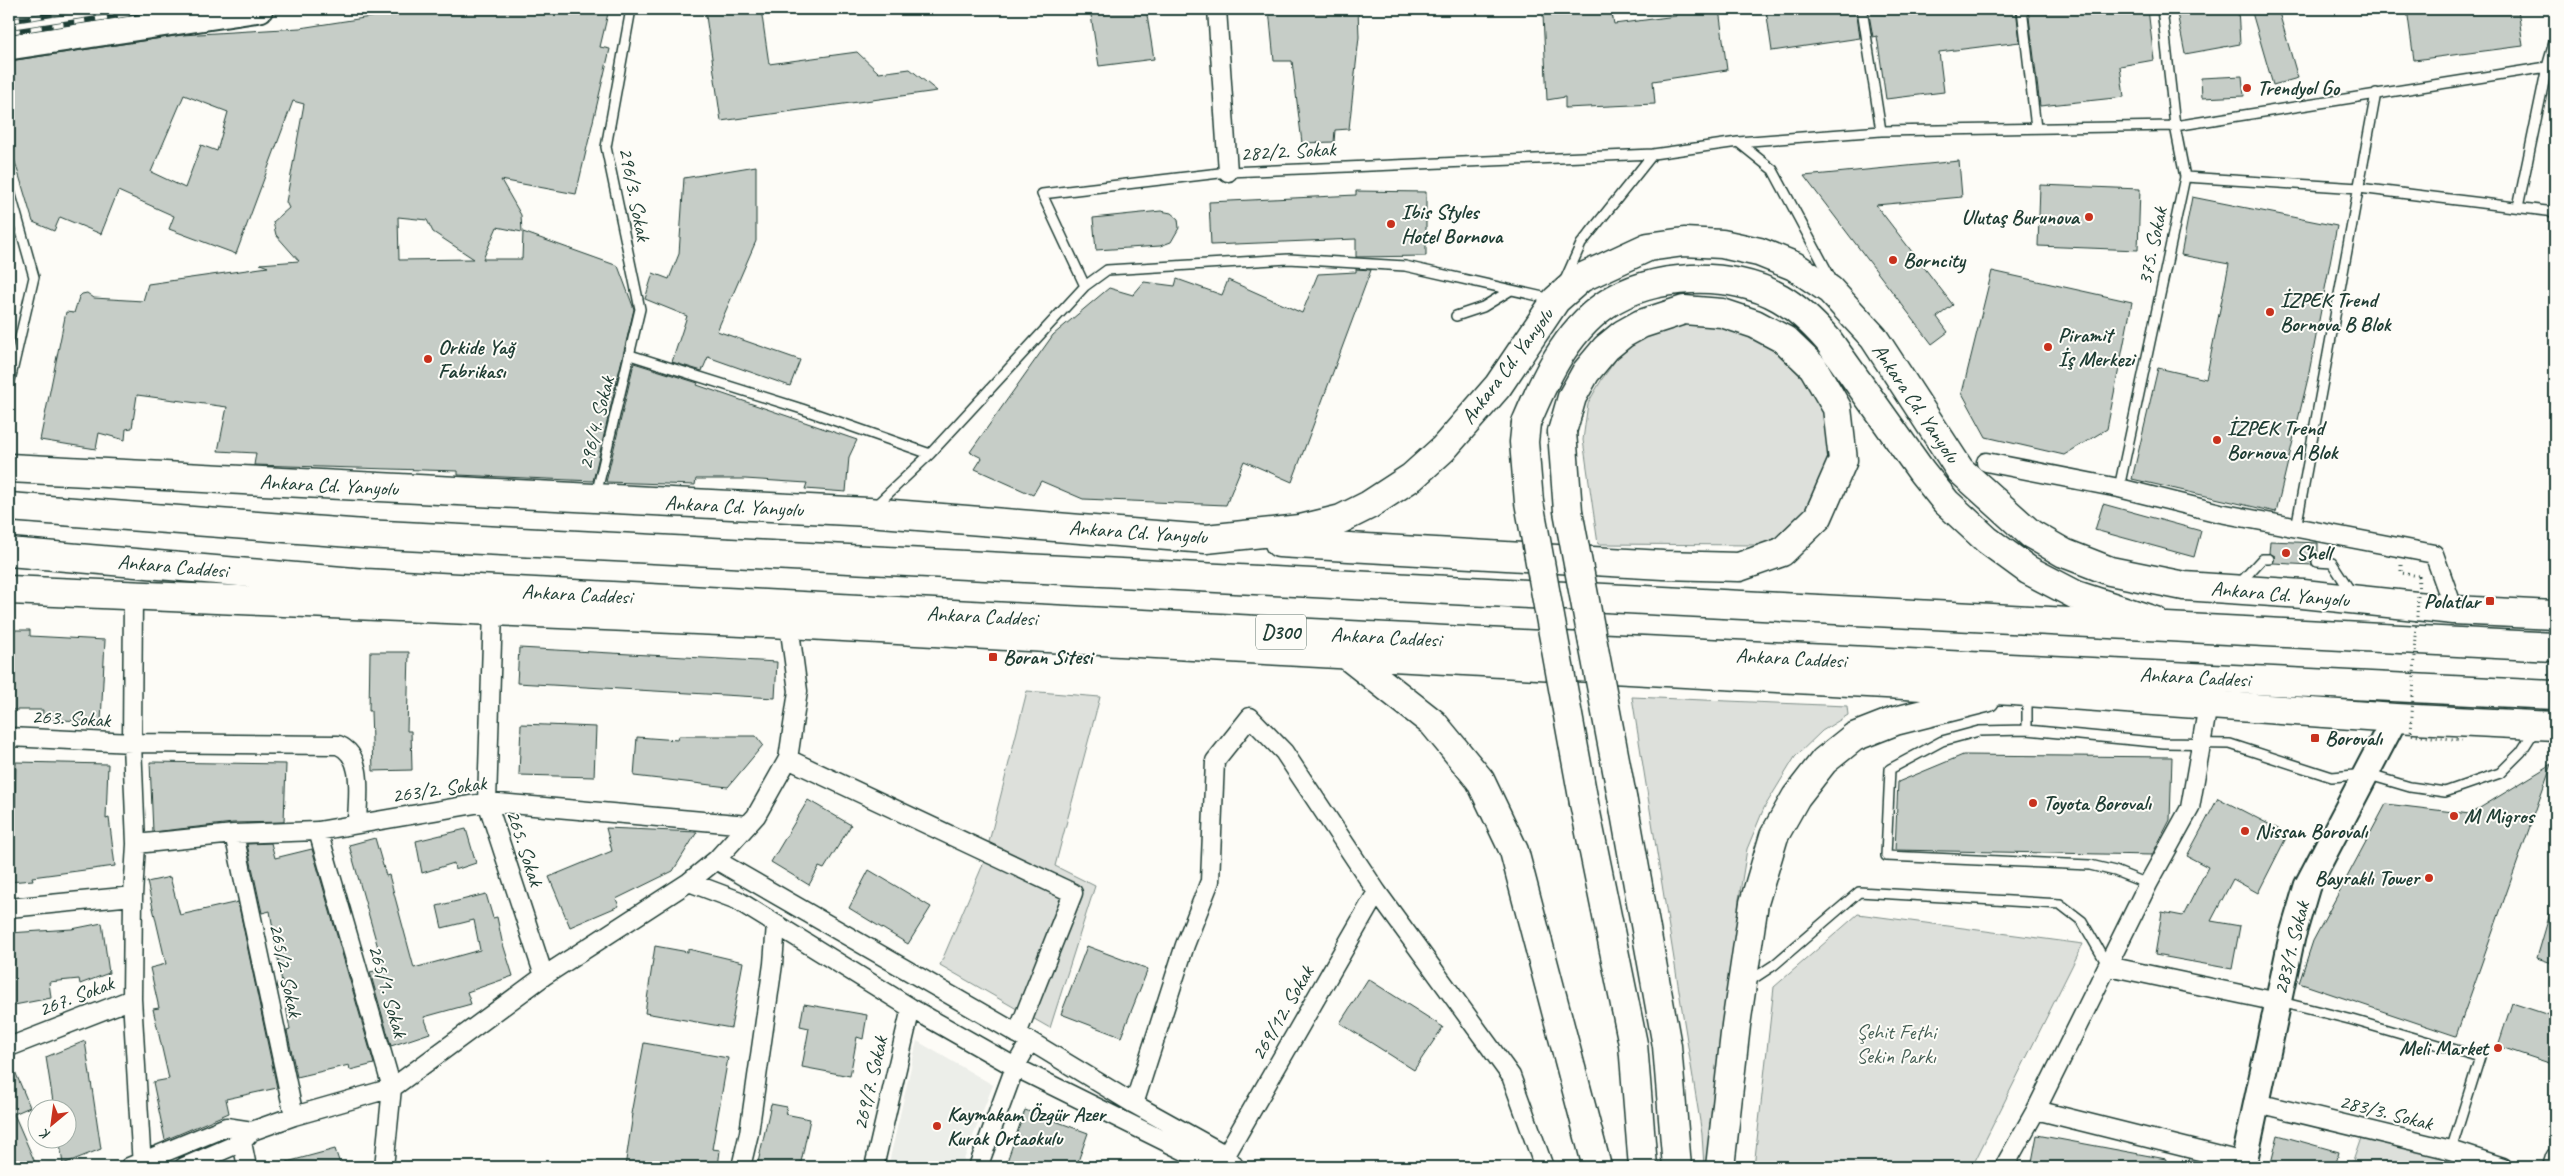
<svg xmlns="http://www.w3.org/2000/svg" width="2564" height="1176" viewBox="0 0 2564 1176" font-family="Caveat,sans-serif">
<rect width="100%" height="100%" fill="#fdfcf7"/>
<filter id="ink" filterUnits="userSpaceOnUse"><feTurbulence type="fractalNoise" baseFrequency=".02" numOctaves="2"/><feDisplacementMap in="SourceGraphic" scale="10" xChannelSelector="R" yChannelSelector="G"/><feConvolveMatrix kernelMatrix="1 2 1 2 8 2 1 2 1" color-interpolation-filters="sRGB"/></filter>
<g filter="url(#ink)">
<path fill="#eceee9" d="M917 1041 993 1085 961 1167H888Z"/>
<path fill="#dde0db" stroke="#7e8e88" d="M1710 320 1757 336 1788 353 1816 394 1832 428V460L1818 496 1789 531 1760 545 1598 544 1583 440 1588 403 1602 379 1625 347 1674 321Z
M1027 691 1100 697 1055 866 1095 886 1050 1028 940 965 984 862Z
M1632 697 1847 706 1848 715 1822 731 1795 757 1764 808 1747 849 1739 899 1712 1167H1704L1702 1134Z
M1858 914 2083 944 1972 1167H1754L1774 987Z
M2362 1135 2451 1150 2445 1167H2351Z"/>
<path fill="#c6cdc7" stroke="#1f3d34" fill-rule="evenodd" d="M422 9H609L600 47 610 49 576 194 501 180 521 215 522 232 497 227 483 259H522L523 232 618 266 634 309 593 481 458 475V471L254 465 256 453 218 451 227 407 137 395 132 428 126 429 125 440 99 433 96 449 40 440 66 312 74 313 79 297 82 294 87 293 94 298 143 301 148 284 268 267 260 264 299 261 276 235 273 222 289 208 286 202 304 104 293 101 236 254 169 229 174 216 118 191 101 234 60 217 54 231 33 222 9 142V61L182 35 300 28ZM184 95 228 112 217 151 201 145 185 188 151 172ZM398 217 427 220 433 232 474 259 399 260Z
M705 9H761L769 64 857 52 879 73 910 69 937 91 721 121Z
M1090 9H1146L1154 59 1099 66Z
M1269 9H1358L1359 37 1349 129 1335 130 1334 142 1302 143 1292 61H1274Z
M1577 9H1611L1614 24 1676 16 1674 9H1719L1727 70 1653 81 1655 104 1565 108V97L1547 100 1543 15Z
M1766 9H1856L1860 38 1772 51Z
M1868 9H2016L2020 42 1939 52 1944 92 1886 99 1877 36 1873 37Z
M2028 9H2148L2154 60 2120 66 2124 97 2040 106Z
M2202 9H2238L2240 44 2185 54 2177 13Z
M2251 9H2278L2298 78 2273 85Z
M2407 9H2518L2523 46 2414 60Z
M2242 76 2244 96 2202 98 2201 78Z
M1959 161 1962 197 1876 205 1953 305 1937 317 1948 332 1932 344 1804 176Z
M756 166V241L717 331 800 360 790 386 708 357 702 371 672 362 687 316 645 299 653 273 669 279 679 254 684 178Z
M2040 185 2140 189 2138 250 2038 246Z
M1356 191 1426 192V256L1356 257V239L1211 245 1209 202 1356 195Z
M2192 197 2337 226 2308 378 2276 512 2132 479 2158 368 2206 379 2229 264 2181 255Z
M1161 211 1171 213 1178 219 1179 228 1171 242 1160 246 1096 250 1093 218Z
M1356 269 1371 270 1292 482 1244 461 1226 505 1083 499 1041 481 1033 495 975 469 982 458 970 452 1053 335 1109 288 1133 295 1144 282 1175 286 1177 279 1222 295 1228 280 1302 313 1318 274 1356 272Z
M1992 271 2132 302 2107 429 2064 455 1986 437 1962 393Z
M634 363 698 383 697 385 857 440 849 457 846 492 805 489 807 483 745 479H696L695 485 606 482Z
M2103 504 2201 531 2194 557 2095 530Z
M2270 541 2318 543V556L2312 559V565L2273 563 2275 556 2269 553Z
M9 630H30V636L105 640 101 722 42 719 43 710H9Z
M519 648 777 662 775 698 517 683Z
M370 652H409L407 731H411L412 770 373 771 371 711H369Z
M521 724 596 727 594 777 519 775Z
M679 736H756L763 745 728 787 634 776 637 737 678 740Z
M1963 755 2172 757 2170 820 2152 855 1895 850 1898 782Z
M16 762 108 764 106 819 109 818 115 866 32 877 33 880 9 882V817H15Z
M150 762 286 764 284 822 233 823 153 832Z
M2552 764 2456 1036 2299 983 2313 941 2386 804 2470 814Z
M2218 798 2288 834 2258 893 2233 879 2211 921 2240 926 2232 969 2155 955 2162 912 2183 916 2208 867 2187 856Z
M808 800 851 825 824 869 819 867 809 885 771 862Z
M606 828 697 832 673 871 616 899 619 906 570 927 549 877 612 851Z
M466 829 476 863 455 870 454 863 422 873 416 841Z
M375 838 386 876 389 875 414 968 480 950 474 920 442 928 437 906 486 894 493 918 497 917 502 941 513 976 467 992 471 1004 424 1017 430 1033 391 1046 370 972 384 969 349 845Z
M271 843 275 858 312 849 374 1064 350 1070 349 1065 297 1077 287 1031 290 1030 270 911 262 913 247 844Z
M869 870 931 907 908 944 849 908Z
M170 877 180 915 238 902 277 1088 226 1099 229 1113 165 1140 153 1082 169 1079 153 1009 159 1008 150 968 166 964 147 882Z
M2551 910 2555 911V964L2537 958Z
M102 923 109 973 80 984 79 979 49 982 51 998 9 1006V933L72 929Z
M655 946 688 952V949L743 962 731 1028 645 1013Z
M1087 946 1148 969 1121 1037 1061 1014Z
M1368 979 1443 1027 1414 1070 1340 1023Z
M2512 1003 2555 1017V1065L2498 1046Z
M804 1004 867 1015 863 1039 857 1037 850 1076 802 1067 809 1028 800 1026Z
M85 1041 101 1149 63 1164 59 1138H68V1108H54L46 1057Z
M644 1043 728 1058 712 1149 720 1150 718 1167H625L633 1114H631Z
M9 1057 30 1107 14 1114 37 1167H9Z
M771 1104 787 1107 785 1114 810 1119 800 1167H757Z
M1025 1110 1088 1133 1076 1167H1005Z
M2037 1135 2166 1159 2165 1167H2031Z
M2278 1135 2339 1152 2335 1167H2270Z
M335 1149 341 1167H287V1162Z"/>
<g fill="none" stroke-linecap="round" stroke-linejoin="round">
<g stroke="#1f3d34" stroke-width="12">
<path id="lane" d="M1862 9 1881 131
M2022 9 2036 128
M1738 142 1773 170 1833 282
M2185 177 2359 188 2555 212
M9 188 34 277 9 385
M2518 207 2547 67 2555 39
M1565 280 1581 244 1653 154
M1085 286 1042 194 1228 172 1653 154 1738 142 1881 131 2175 126 2547 67 2555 63
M1456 316 1483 307 1511 290
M630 355 802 409 930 454
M2119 488 2185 177 2175 126 2162 9
M596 495 640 309 606 147 631 9
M874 507 930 454 1085 286 1107 270 1289 259 1405 266 1552 299
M2296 528 2376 93
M2317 562 2332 563 2353 595
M2238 585 2262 559H2269
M2027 695V730L2164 743 2230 744 2332 777 2366 774 2410 787 2445 792 2500 773 2521 752 2535 730
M2027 730 1979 731 1942 741 1890 769 1886 856 2090 865 2115 871 2148 884
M1748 982 1774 965 1859 892 2060 904 2082 921 2108 966
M2281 1002 2353 1020 2480 1057 2451 1150"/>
</g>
<g stroke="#1f3d34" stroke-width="21">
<path id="street" d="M1217 9 1228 172
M1986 462 2119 488 2220 513 2434 554 2454 610
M133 595 132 743 136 844 133 896 132 999 142 1167
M493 610 487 802 544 976
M9 737 132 743 338 745C366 756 357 799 357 824
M788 759 1073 893 1017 1034
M318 831 392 1088 384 1167
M234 834 294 1116
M136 844 234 834 318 831 487 802 748 825
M716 860 1030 1041 1134 1104 1226 1155 1235 1167
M689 882 737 900 911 1008 1015 1067 1217 1167
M9 908 133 896
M2108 966 2278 1002
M9 1047 132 999
M2257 1103 2451 1150 2503 1167
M1134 1104 1185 945 1210 881 1215 761 1250 717 1284 752 1377 892 1511 1076 1544 1167
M2036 1110 2148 884 2190 808 2208 705
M242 1142 247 1167
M1226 1155 1377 892
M129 1167 226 1127 252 1131
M184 1167 242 1142 252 1131 294 1116 392 1088 544 976 689 882 716 860 756 816 788 759 798 691 789 624
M741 1167 749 1133 773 964 776 924
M874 1167 911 1008
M978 1167 1015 1067 1030 1041
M2004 1167 2036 1110 2244 1162
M2552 1167 2555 1157"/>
</g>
<g stroke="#1f3d34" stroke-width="29">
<path id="secondary" d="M9 47 260 9
M2243 1167 2292 937 2307 886 2395 718"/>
</g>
<g stroke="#1f3d34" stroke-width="31">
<path id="primary" d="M1526 423C1544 380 1565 333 1605 305 1650 273 1732 270 1780 298 1799 309 1813 323 1828 340L1922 472 1946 502 1987 540 2028 570 2076 595 2155 621
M9 468 868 512 1206 539 1300 529 1341 519 1369 505 1412 477 1443 449 1498 386 1556 300 1581 278 1648 247 1684 242 1722 244 1759 252 1794 266 1830 290 1874 338 1960 470 2031 534 2064 553 2110 571 2184 586 2303 594 2454 610 2555 615
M1279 543 1663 565 1739 567 1782 552 1818 517 1843 460 1837 408 1813 367 1785 340 1755 324 1722 313 1684 310 1641 324 1623 334 1606 348 1586 372 1572 397 1562 432
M9 590 789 624 2013 691 2395 718 2555 726
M1348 656 1433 723 1480 780 1514 851 1597 1167
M1623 802 1667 1046 1677 1167
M1584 803 1633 1044 1643 1167
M1720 1167 1736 1025 1754 903 1774 836 1796 797 1824 761 1854 737 1895 721 1986 698"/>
</g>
<g stroke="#1f3d34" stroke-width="31">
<path id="highway" d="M9 507 364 534 2555 647
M9 552 365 583 1503 643 2555 695"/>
</g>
<path stroke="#1f3d34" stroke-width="3" stroke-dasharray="1 4" stroke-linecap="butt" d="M2401 565V573L2419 576"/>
<use href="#lane" stroke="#fdfcf7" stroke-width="9"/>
<use href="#street" stroke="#fdfcf7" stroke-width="18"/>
<use href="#secondary" stroke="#fdfcf7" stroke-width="25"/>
<use href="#primary" stroke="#fdfcf7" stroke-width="28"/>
<use href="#highway" stroke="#fdfcf7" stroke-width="28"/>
<g stroke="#1f3d34" stroke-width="5.5">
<path id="rail" d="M9 21 87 9
M9 32 162 9"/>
</g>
<use href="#rail" stroke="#fdfcf7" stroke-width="4" stroke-dasharray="11" stroke-linecap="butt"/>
<g stroke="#1f3d34" stroke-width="31" stroke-linecap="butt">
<path id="primary-bridge" d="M1526 423 1524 442 1529 502 1584 803
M1562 432 1568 511 1623 802"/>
</g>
<path stroke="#1f3d34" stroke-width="3" stroke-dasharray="1 4" stroke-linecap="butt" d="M2419 576 2411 735 2462 740"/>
<use href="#primary-bridge" stroke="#fdfcf7" stroke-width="28"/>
</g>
</g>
<g fill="#c8321e" stroke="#fdfcf7" stroke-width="2">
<circle cx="2247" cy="88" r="5"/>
<circle cx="2089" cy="217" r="5"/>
<circle cx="1391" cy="224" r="5"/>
<circle cx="1893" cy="260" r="5"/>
<circle cx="2270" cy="312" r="5"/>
<circle cx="2048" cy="347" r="5"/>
<circle cx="428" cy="359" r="5"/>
<circle cx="2217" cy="440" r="5"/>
<circle cx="2286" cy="553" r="5"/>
<rect x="2485" y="596" width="10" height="10" rx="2.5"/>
<rect x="988" y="652" width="10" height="10" rx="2.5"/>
<rect x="2310" y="733" width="10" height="10" rx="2.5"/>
<circle cx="2033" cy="803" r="5"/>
<circle cx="2454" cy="816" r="5"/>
<circle cx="2245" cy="831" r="5"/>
<circle cx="2429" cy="878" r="5"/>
<circle cx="2498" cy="1048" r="5"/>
<circle cx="937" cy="1126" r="5"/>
</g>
<g text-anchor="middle" stroke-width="4" stroke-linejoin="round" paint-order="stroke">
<rect fill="#fdfcf7" stroke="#62766e" stroke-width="1" x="1256" y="614.5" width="50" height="35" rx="4"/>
<g font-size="20" font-weight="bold" fill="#1f3d34">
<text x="1281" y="639">D300</text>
</g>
<g font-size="21" font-weight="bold" fill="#1f3d34" stroke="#fdfcf7" text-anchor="start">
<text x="2257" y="95">Trendyol Go</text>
<text x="1401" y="219">Ibis Styles<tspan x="1401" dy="24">Hotel Bornova</tspan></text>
<text x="2079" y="224" text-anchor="end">Ulutaş Burunova</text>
<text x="1903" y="267">Borncity</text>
<text x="2280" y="307">İZPEK Trend<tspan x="2280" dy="24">Bornova B Blok</tspan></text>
<text x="2058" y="342">Piramit<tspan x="2058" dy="24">İş Merkezi</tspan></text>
<text x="438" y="354">Orkide Yağ<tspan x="438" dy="24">Fabrikası</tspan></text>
<text x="2227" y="435">İZPEK Trend<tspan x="2227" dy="24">Bornova A Blok</tspan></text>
<text x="2296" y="560">Shell</text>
<text x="2480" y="608" text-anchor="end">Polatlar</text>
<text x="1003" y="664">Boran Sitesi</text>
<text x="2325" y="745">Borovalı</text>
<text x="2043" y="810">Toyota Borovalı</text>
<text x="2464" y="823">M Migros</text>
<text x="2255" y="838">Nissan Borovalı</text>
<text x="2419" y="885" text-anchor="end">Bayraklı Tower</text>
<text x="2488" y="1055" text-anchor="end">Meli Market</text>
<text x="947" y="1121">Kaymakam Özgür Azer<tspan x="947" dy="24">Kurak Ortaokulu</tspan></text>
</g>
<g font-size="21" fill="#1f3d34" stroke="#fdfcf7">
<text transform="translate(1288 151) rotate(-3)" y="7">282/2. Sokak</text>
<text transform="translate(635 194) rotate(79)" y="7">296/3. Sokak</text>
<text transform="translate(2152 246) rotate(-78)" y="7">375. Sokak</text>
<text transform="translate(1507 366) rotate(-53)" y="7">Ankara Cd. Yanyolu</text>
<text transform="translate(1916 403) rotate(56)" y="7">Ankara Cd. Yanyolu</text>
<text transform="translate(596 423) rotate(-76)" y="7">296/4. Sokak</text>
<text transform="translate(329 485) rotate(3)" y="7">Ankara Cd. Yanyolu</text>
<text transform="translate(734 506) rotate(3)" y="7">Ankara Cd. Yanyolu</text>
<text transform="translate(1138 532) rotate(4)" y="7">Ankara Cd. Yanyolu</text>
<text transform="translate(173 566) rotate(5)" y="7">Ankara Caddesi</text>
<text transform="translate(577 594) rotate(3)" y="7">Ankara Caddesi</text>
<text transform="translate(2280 594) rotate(5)" y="7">Ankara Cd. Yanyolu</text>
<text transform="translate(982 616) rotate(3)" y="7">Ankara Caddesi</text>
<text transform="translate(1386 637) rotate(3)" y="7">Ankara Caddesi</text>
<text transform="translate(1791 658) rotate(3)" y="7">Ankara Caddesi</text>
<text transform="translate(2195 677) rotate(3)" y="7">Ankara Caddesi</text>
<text transform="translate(71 718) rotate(3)" y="7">263. Sokak</text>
<text transform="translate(439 789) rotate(-8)" y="7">263/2. Sokak</text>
<text transform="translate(525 848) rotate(72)" y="7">265. Sokak</text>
<text transform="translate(2291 948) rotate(-76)" y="7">283/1. Sokak</text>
<text transform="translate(286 970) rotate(78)" y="7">265/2. Sokak</text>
<text transform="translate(388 991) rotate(74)" y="7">265/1. Sokak</text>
<text transform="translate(76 996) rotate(-21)" y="7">267. Sokak</text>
<text transform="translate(1282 1013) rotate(-60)" y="7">269/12. Sokak</text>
<text transform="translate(870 1083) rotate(-77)" y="7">269/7. Sokak</text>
<text transform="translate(2386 1112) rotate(14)" y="7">283/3. Sokak</text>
</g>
<g font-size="21" fill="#455e55" stroke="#fdfcf7">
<text x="1896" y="1039">Şehit Fethi<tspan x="1896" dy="24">Sekin Parkı</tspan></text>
</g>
</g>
<rect width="2564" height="1176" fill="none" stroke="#fdfcf7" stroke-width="30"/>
<rect x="15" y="15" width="2534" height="1146" fill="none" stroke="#1f3d34" stroke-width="2" filter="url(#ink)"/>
<g transform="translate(52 1124) rotate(209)"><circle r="24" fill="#fdfcf7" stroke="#a4b0a9"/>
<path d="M0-4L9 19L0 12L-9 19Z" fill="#c8321e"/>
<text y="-8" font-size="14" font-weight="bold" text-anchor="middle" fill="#1f3d34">K</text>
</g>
</svg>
